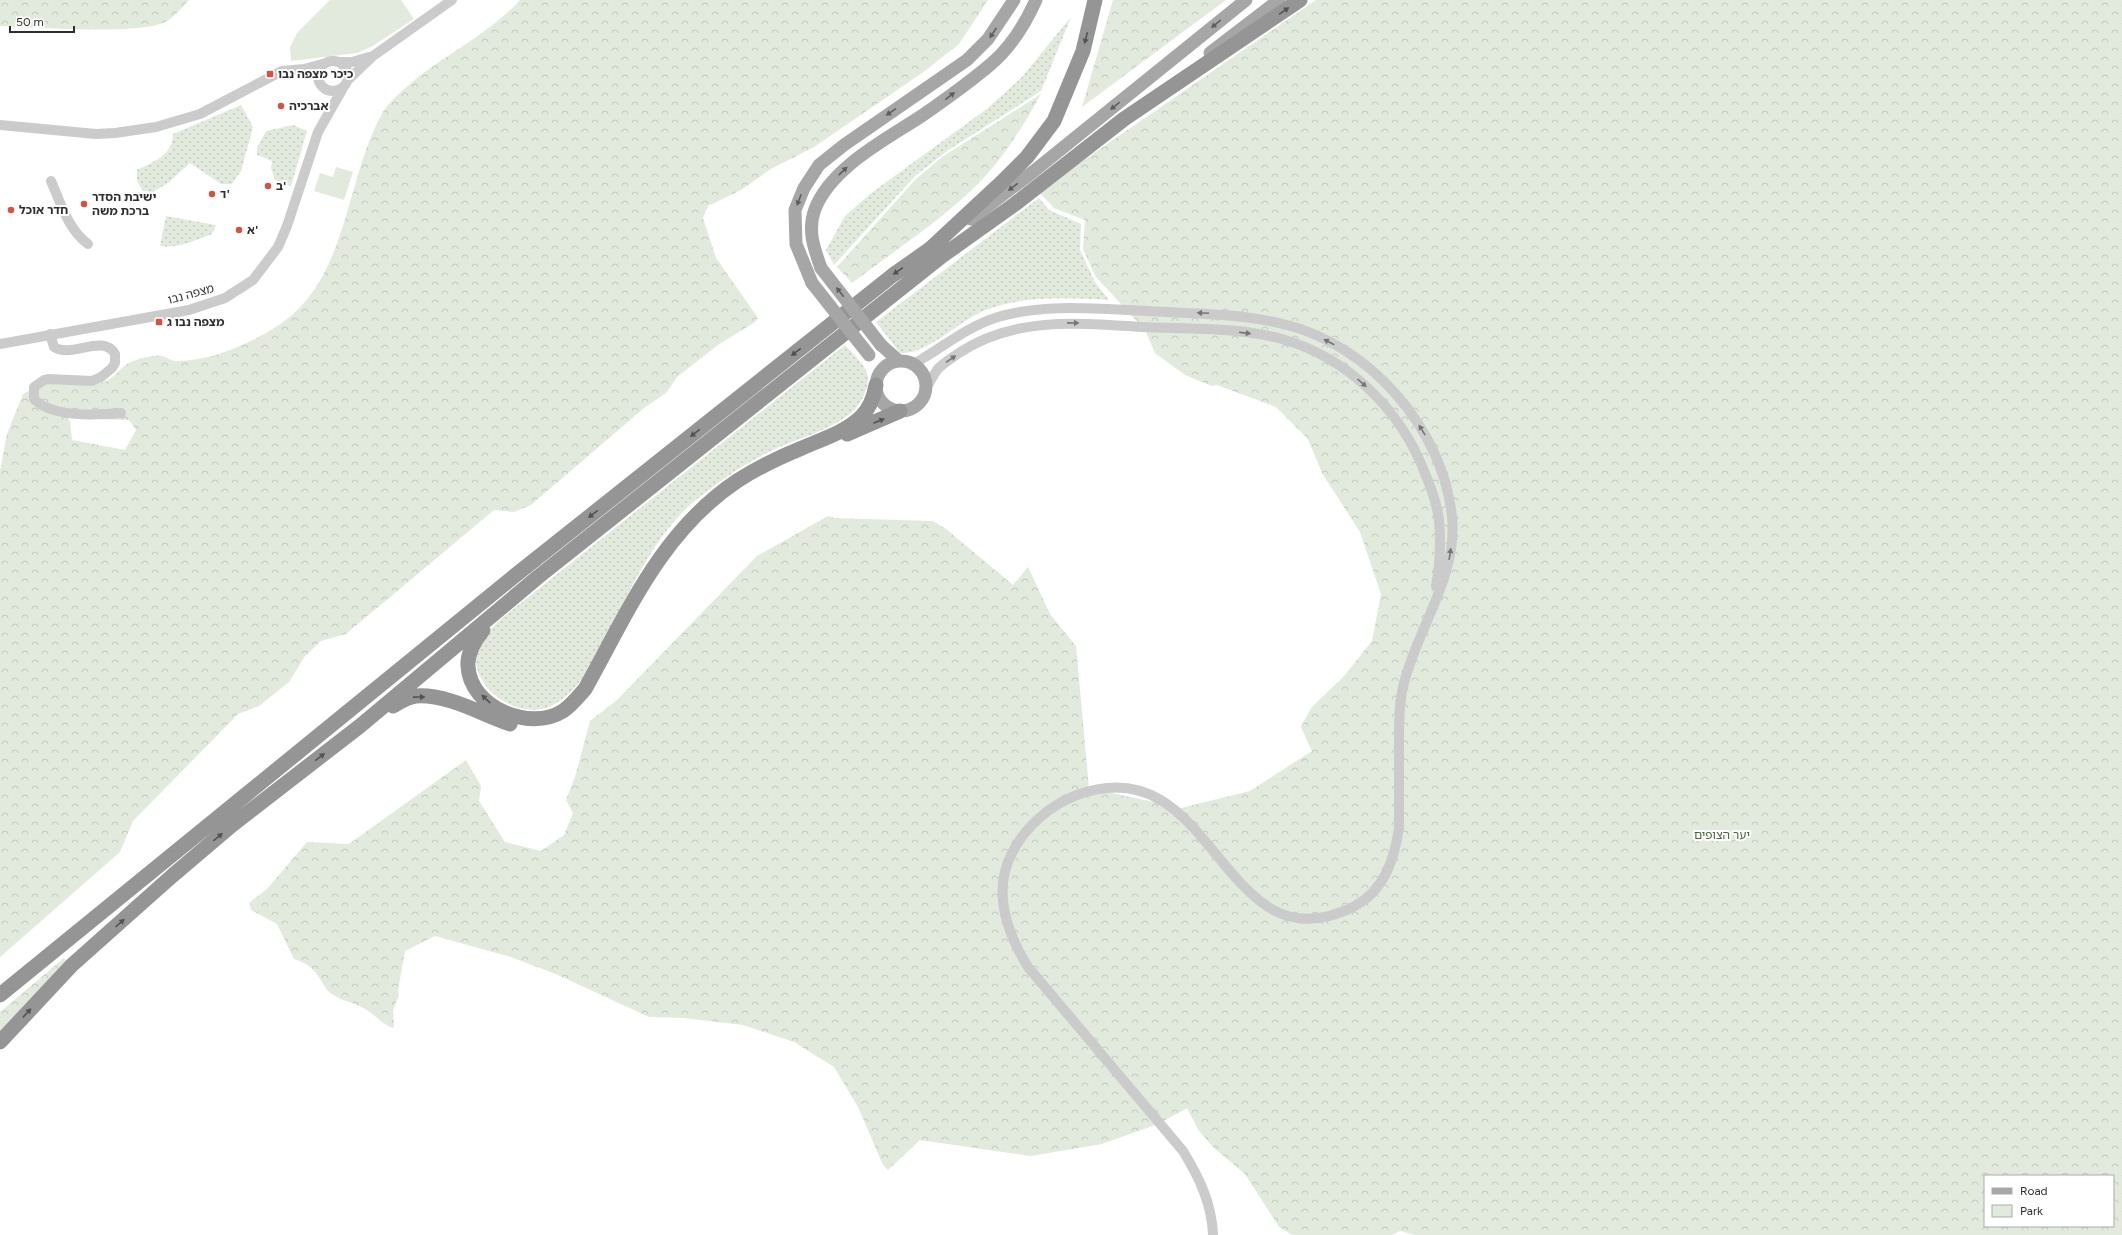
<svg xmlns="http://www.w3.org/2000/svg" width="2122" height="1235" viewBox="0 0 2122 1235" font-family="Figtree,'Noto Sans Hebrew',sans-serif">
<defs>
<pattern id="grass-dots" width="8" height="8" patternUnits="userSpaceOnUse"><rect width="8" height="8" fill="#e1eadd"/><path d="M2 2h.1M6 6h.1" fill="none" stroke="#c1c9be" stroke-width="1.8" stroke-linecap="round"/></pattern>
<pattern id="forest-crowns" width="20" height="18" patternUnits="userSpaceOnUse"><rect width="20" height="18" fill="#e1eadd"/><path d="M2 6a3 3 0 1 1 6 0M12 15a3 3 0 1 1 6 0" fill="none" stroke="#c1c9be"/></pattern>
</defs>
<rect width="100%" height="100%" fill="#fff"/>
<path fill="url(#grass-dots)" d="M1071 17 1041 91 947 151 915 176 834 265 826 250 845 216 870 194 988 108 1022 77Z
M241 105 253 127 241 171 232 184H221L190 163 168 183 153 192 143 191 137 181V170C154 162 173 155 173 134Z
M293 125 307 131 291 186 275 180 271 168 272 161 257 155V148L266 131Z
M1039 198 1049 210 1081 224 1080 250 1095 282 1109 300C1068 298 1025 295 986 310 959 320 928 355 900 353L876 322Z
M166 216 216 225 212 234C195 240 179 249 160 246Z
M845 345C852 353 867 366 868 377 869 388 860 406 851 413 828 432 794 439 767 453 742 465 719 482 697 499 654 534 631 590 605 638 591 664 580 691 553 705 522 722 473 691 476 656 478 640 492 628 502 618Z"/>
<path fill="url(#forest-crowns)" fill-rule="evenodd" d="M0 0H189C183 6 175 16 167 21 143 36 33 27 0 26Z
M520 0H988L959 44 922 73 814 147 771 169 741 190 708 206 703 218 716 258 758 318 755 322 718 345 677 377 666 393 644 408 531 505 514 512 494 510 346 634 321 641 305 656 289 682 259 706 238 714 133 821 120 852 0 957V471L7 434 23 394C30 391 37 385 45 383 61 379 84 387 100 383 115 380 119 367 131 362 138 359 155 354 162 356 167 357 172 362 178 361 213 360 250 344 279 325 349 279 345 178 383 112 390 101 402 91 412 82 447 53 490 33 520 0ZM67 418 129 420 136 430 125 450 72 440 70 421Z
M1113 0H1226L1082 107Z
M1316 0H2122V1235H1415L1400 1231 1392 1235H1292L1279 1227 1245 1174 1214 1148 1199 1131 1187 1108 1158 1124 1102 1144 1031 1156 920 1140 888 1170 883 1165 858 1107 834 1067 794 1042 743 1025 684 1018 649 1017 558 975 511 957 435 936 405 951 398 990 399 995 393 1010 394 1027 392 1028C379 1022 376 1015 365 1009 352 1001 340 1001 329 992 325 988 323 983 320 979 313 967 306 963 294 959L277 924 251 910 249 903 267 889 307 842 349 844 466 760 481 786 479 801 505 842 541 851 564 835 573 813 566 800 575 777 590 721 617 700 757 556 828 516 834 518 933 521 946 529 1013 585 1028 567 1050 614 1076 646 1089 788 1181 808 1250 791 1312 751 1301 727 1311 708 1345 675 1372 641 1381 594 1360 532 1322 473 1308 439 1276 407 1217 385 1212 386 1185 375 1155 353 1145 330 1096 277 1083 249 1085 220 1054 208 1040 193 1071 169ZM1985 1176H2113V1226H1985Z
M1041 94C1020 132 996 170 963 198 928 229 889 255 852 283L837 267 915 180 942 157Z
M64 958 67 963 0 1032V1012Z"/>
<path fill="#e1eadd" d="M330 0H401L414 19 371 47 357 53 291 61 290 47 297 33Z
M336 167 353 172 344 200 314 191 320 173 333 177Z"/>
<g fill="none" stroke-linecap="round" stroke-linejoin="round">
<path stroke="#cbcbcb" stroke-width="10" d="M318 76a15 15 0 1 1 30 0a15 15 0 1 1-30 0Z
M338 62H352L369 57
M348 80 373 56 452 0
M0 125 96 134 115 133 156 127 200 114 282 71 304 69 326 63
M51 181C61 204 68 229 88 244
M50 334 54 347C71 359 103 333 115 354V363L112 368 101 377 92 381 48 379 44 380 34 387V399C53 418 96 415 121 413
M0 344 189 310 225 298 253 280 278 247 287 226 318 132 343 88
M904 361 915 363 922 359C947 344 969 326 998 317 1046 303 1098 309 1148 311 1193 314 1238 313 1283 324 1369 344 1443 428 1452 517 1458 576 1418 627 1404 683 1399 702 1399 721 1399 741 1399 770 1399 799 1399 828 1394 861 1384 891 1353 907 1220 973 1217 743 1077 795 1050 805 1025 827 1012 853 992 891 1007 933 1028 967L1183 1151C1199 1177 1212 1204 1213 1235
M926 388C930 382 933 376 937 370 943 363 952 358 959 353 1014 316 1080 323 1143 327 1189 329 1237 327 1282 339 1349 358 1402 411 1426 476 1432 490 1437 505 1439 520 1441 542 1440 564 1436 586"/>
<path stroke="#a6a6a6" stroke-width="13" d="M1210 53 1279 0
M971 219 1034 171 1246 0
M821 268C814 248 807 230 815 209 831 167 887 139 923 115 946 99 970 82 991 64 1010 48 1026 22 1036 0
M812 283 796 244 795 210 804 188 819 165 844 145 967 60 988 39 1014 0
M881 345 899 361
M876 386a25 25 0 1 1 50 0a25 25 0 1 1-50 0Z"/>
<path stroke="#959595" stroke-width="15" d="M847 434 900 411
M483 630C475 640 467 653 468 666 470 708 530 732 563 711 572 705 578 697 585 689 628 612 661 532 737 481 757 468 780 457 802 448 822 439 844 433 861 417 870 408 874 397 876 385
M393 706C400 702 407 697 416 696 448 694 481 714 510 724
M0 995 512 578 893 275 930 249 1002 182 1027 157 1054 121 1083 51 1095 0
M0 1042 72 965 172 876 232 825 360 726 538 577 942 256 1015 204 1124 119 1300 0"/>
<path stroke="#a6a6a6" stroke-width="13" d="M821 268 881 345
M812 283 869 355"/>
</g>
<defs><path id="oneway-solid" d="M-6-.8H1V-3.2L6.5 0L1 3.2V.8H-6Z"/></defs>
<g fill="#525252">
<use href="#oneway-solid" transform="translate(1284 11) rotate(-34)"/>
<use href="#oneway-solid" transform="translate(1086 38) rotate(104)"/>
<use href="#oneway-solid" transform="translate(898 271) rotate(145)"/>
<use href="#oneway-solid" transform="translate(796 352) rotate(142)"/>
<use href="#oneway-solid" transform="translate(879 421) rotate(-23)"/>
<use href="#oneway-solid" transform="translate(695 433) rotate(142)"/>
<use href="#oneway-solid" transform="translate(593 514) rotate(142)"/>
<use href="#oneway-solid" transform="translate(419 697) rotate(-1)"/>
<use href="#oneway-solid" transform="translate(486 699) rotate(-137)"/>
<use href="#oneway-solid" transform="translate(320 757) rotate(-38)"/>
<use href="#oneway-solid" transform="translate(218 837) rotate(-40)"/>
<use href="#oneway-solid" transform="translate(120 923) rotate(-42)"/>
<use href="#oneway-solid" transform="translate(27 1013) rotate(-47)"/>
</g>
<g fill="#5e5e5e">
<use href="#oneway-solid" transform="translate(1216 24) rotate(141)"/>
<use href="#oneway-solid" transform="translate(993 33) rotate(124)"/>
<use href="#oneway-solid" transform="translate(950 96) rotate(-38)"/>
<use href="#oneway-solid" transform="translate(1115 106) rotate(141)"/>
<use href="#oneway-solid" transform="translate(891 112) rotate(145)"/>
<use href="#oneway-solid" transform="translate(843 171) rotate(-44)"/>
<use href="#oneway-solid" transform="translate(1013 187) rotate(143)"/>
<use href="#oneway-solid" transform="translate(799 200) rotate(111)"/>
<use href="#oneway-solid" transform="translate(840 292) rotate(-128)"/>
</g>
<g fill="#757575">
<use href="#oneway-solid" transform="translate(1203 313) rotate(-177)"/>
<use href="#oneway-solid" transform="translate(1073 323) rotate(1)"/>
<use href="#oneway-solid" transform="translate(1245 333) rotate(7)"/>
<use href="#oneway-solid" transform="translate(1329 342) rotate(-152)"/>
<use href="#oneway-solid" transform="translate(951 359) rotate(-35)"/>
<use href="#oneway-solid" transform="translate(1362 383) rotate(42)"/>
<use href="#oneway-solid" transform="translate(1422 430) rotate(-122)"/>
<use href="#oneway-solid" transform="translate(1450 554) rotate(-81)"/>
</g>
<g fill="#d45340" stroke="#fff" stroke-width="1.5">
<rect x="266" y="70" width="8" height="8" rx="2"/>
<circle cx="281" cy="106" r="4"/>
<circle cx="268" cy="186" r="4"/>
<circle cx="212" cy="194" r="4"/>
<circle cx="84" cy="204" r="4"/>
<circle cx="11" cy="210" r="4"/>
<circle cx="239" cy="230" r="4"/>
<rect x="155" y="318" width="8" height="8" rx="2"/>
</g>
<g text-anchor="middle" stroke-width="4" stroke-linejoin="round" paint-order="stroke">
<g font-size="12" font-weight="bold" fill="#2e2e2e" stroke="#fff" text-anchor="start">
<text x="278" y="78">כיכר מצפה נבו</text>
<text x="289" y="110">אברכיה</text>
<text x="276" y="190">ב'</text>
<text x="220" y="198">ד'</text>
<text x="92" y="201">ישיבת הסדר<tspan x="92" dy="14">ברכת משה</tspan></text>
<text x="19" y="214">חדר אוכל</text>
<text x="247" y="234">א'</text>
<text x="167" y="326">מצפה נבו ג</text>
</g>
<g font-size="12" fill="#2e2e2e" stroke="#fff">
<text transform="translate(191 294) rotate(-15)" y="4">מצפה נבו</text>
</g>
<g font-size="12" fill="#49653f" stroke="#fff">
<text x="1722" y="839">יער הצופים</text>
</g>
</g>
<rect x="1984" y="1175" width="130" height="52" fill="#ffffff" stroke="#ababab"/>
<rect x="1992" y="1188" width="20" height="6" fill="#a6a6a6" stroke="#ababab"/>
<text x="2020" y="1195" font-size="12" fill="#2e2e2e">Road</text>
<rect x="1992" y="1205" width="20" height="12" fill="#e1eadd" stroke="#ababab"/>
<text x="2020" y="1215" font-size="12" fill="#2e2e2e">Park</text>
<path d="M10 26v6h64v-6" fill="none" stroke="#2e2e2e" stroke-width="2"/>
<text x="16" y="26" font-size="12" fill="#2e2e2e" stroke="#ffffff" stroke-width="3" paint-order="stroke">50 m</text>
</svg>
